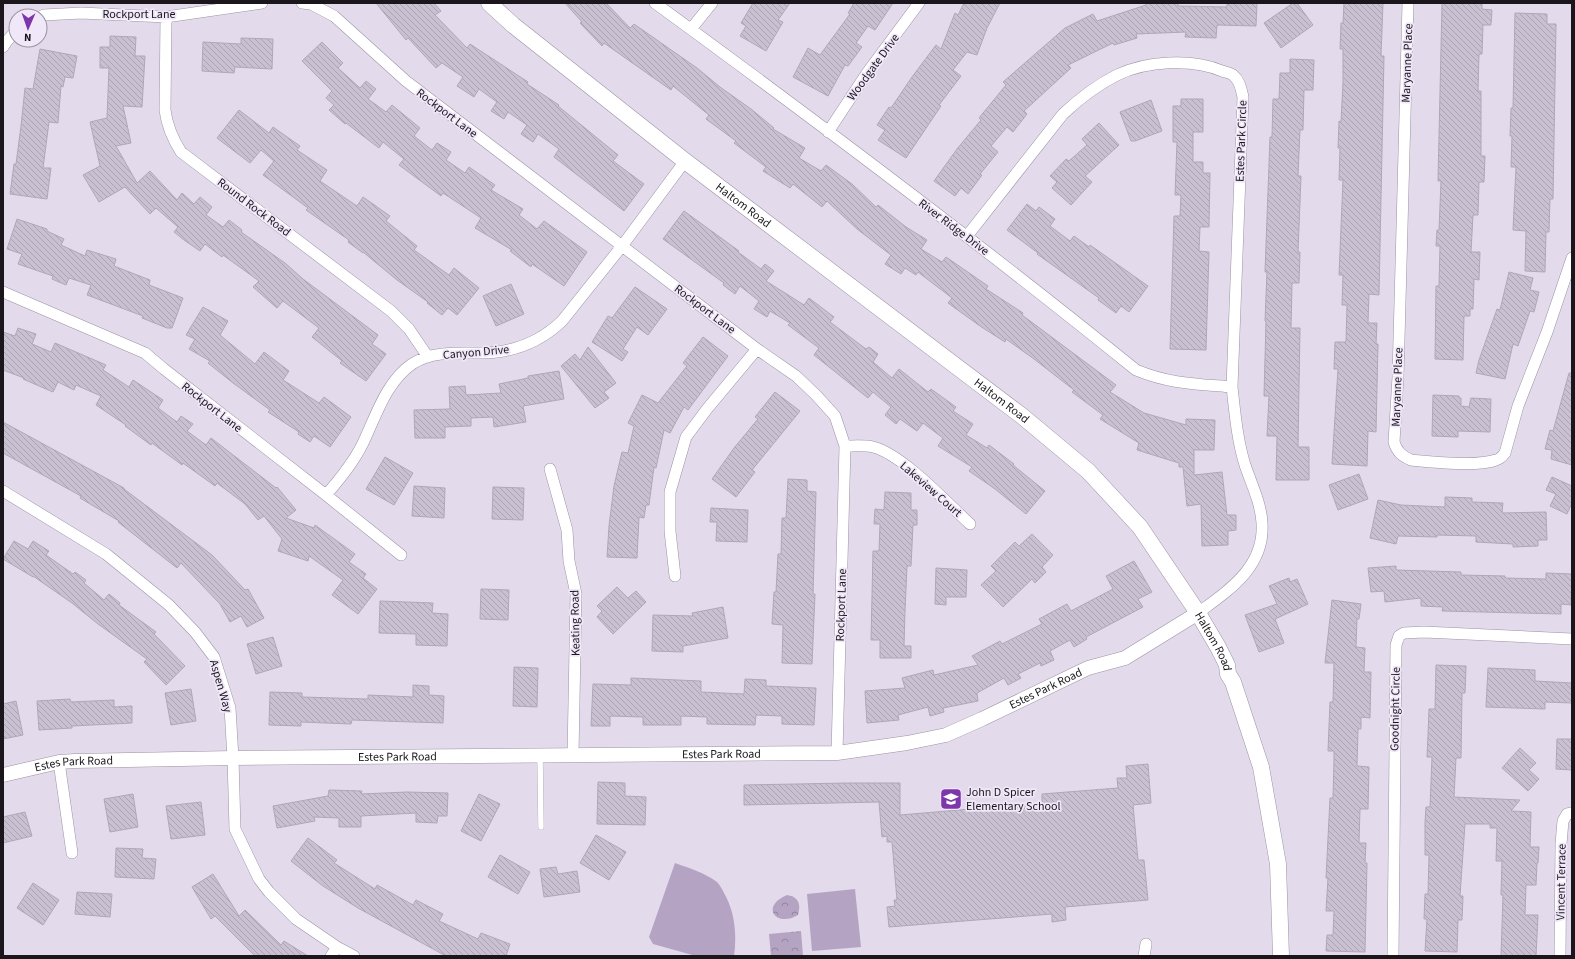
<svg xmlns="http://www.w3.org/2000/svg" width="1575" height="959" viewBox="0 0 1575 959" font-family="'Source Sans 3',sans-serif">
<defs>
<pattern id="park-crowns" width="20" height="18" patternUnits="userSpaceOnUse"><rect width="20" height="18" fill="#b5a3c4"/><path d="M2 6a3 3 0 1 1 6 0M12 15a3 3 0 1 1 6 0" fill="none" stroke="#92849e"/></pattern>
<pattern id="building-back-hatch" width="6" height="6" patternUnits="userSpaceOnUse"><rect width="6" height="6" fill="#c9c0d1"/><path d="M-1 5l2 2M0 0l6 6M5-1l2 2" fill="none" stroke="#aca4b3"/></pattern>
</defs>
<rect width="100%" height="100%" fill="#e3daeb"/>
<path fill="#b5a3c4" d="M675 863C689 868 705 873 717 882 720 885 722 889 724 893 735 912 737 935 734 956H696L653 944 649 937Z
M855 889 861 947 812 951 807 894Z"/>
<path fill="url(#park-crowns)" d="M787 895C799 897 801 904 798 915 777 928 759 907 787 895Z
M801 931 803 956H771L769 934Z"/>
<path fill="url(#building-back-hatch)" stroke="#b0a7b8" d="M376 3H434L441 11 435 15 467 48 470 44 528 82 527 84 559 105 558 106 618 155 613 161 644 184 624 211 554 157 559 149 538 134 533 142 521 134 527 125 508 112 504 119 491 111 497 102 479 89 474 97 457 86 463 77 442 63 436 68 408 38 406 40Z
M565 3H606L630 28 634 24 697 68 720 87 751 109 774 128 773 129 805 148 799 158 821 171 826 165 852 184 876 207 878 205 906 227 927 240 921 249 942 262 946 257 988 286 986 289 1023 313 1022 315 1116 385 1110 392 1144 413 1186 425V419L1215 420 1214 450H1194V475L1222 472 1227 515H1236V530L1228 531V545L1202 546 1201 504 1187 506 1183 467H1179V463L1137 450 1139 443 1100 419 1103 415 1072 392 1074 390 1034 359 1006 339 1005 342 980 326 948 303 952 298 918 272 916 275 905 268 901 274 885 264 891 255 857 229 827 201 822 207 793 184 790 188 763 171 766 167 734 143 736 141 706 119 709 115 673 86 671 90 604 43 602 46 580 23 582 22Z
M753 3H790L778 20 783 22 766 51 740 36 746 26 741 23Z
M854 3H893L875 30 868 26 856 43 862 47 848 66 845 65 828 96 793 77 808 48 820 55 850 14 848 13Z
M964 3H1000L987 28 977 55 967 52 953 70 961 76 939 105 941 106 906 158 878 140 885 130 877 125 889 107 891 108 912 77 936 45 941 49 955 13 958 15Z
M1146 3H1178V6L1227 7V3H1257L1256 26 1217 25 1216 38 1185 37 1186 32 1136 34 1137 38 1114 45 1113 43 1068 65 1071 68 1024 111 1027 114 1013 132 1007 127 991 146 998 152 980 174 982 175 968 194 961 188 955 196 934 181 957 149 981 120 979 118 1006 85 1003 82 1065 28 1093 14 1097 21 1146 5Z
M1293 3H1297L1313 25 1281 48 1264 23Z
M1344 3H1383L1381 56H1384L1379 295 1369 294 1368 323H1377L1376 344H1378L1376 432 1368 431 1367 466 1332 464 1338 369H1334L1335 342H1346L1347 305H1342L1343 275H1339L1343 180H1339L1340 148H1338L1339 121 1341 122 1343 83V49H1340L1341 23H1343Z
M1442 3H1482V9L1492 10 1491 25H1483L1482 54H1479L1478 91H1481V156H1485L1484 182H1479L1478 215H1473L1471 252H1480L1479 280 1474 279 1473 309H1470V316H1464L1463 360 1435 359 1436 286H1439L1440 246H1436L1437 230H1439L1441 181H1438Z
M1515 13 1547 14V24H1556L1553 199H1550L1549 232H1546L1545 272 1525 271 1526 231 1513 230 1516 167H1511L1512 136H1510L1511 108H1513Z
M110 36 136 37 135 56H145L142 107 123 106 131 143 116 146 137 183 150 171 177 200 182 193 194 204 200 197 212 207 206 215 223 227 229 220 242 230 241 232 285 263 303 279 378 335 372 344 386 354 366 381 340 363 342 361 312 337 319 328 283 301 277 308 253 287 259 281 223 255 222 257 205 244 200 251 184 240 174 232 178 227 156 208 150 214 125 187 99 202 83 175 100 166 90 122 107 118 109 68H100V47H110Z
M241 38 273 39 272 69 235 67 234 73 202 71 203 42 241 44Z
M322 42 343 63 338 68 360 88 366 81 376 89 368 99 386 112 392 105 420 128 414 136 432 150 437 143 451 152 446 160 465 173 469 167 495 185 491 190 523 209 519 215 537 229 544 221 587 252 564 286 532 264 531 267 510 251 512 250 475 228 481 218 443 193 441 196 399 165 404 159 383 142 379 148 346 123 345 124 329 110 334 105 326 98 332 91 302 61Z
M40 49 77 56 73 78 65 77 63 87 61 86 58 123 49 122 43 168H51L47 199 10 194 14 164H16L21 126 25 88 33 89Z
M1290 59 1314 60 1313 90H1304L1303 130H1300L1298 176H1301L1298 252H1300L1299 283H1292L1291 328H1300L1298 447H1309V480H1276L1277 436H1267L1269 396H1264L1266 321H1265L1267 272H1265L1270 137H1272L1273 99H1279L1280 73H1290Z
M1181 99H1203V132H1193V162H1203V173H1210L1209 227H1200L1199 251 1209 252 1206 350 1170 349 1174 216H1180L1181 195H1175L1177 142H1173V106H1181Z
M1151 100 1162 131 1135 141H1131L1120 112Z
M239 110 269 133 273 127 300 146 297 150 327 170 320 181 357 206 363 197 390 216 386 221 417 246 414 250 449 275 454 268 479 288 457 315 448 308 442 315 427 303 428 302 397 280 363 252V253L348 242 349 240 306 210 308 208 263 175 274 161 261 150 250 163 217 138Z
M1099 123 1119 145 1085 176 1092 182 1071 205 1052 188 1057 182 1050 176 1066 159 1069 161 1087 145 1082 139Z
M1027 204 1036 211 1039 207 1055 219 1050 226 1070 241 1074 236 1089 247 1090 245 1148 286 1129 312 1121 306 1116 313 1098 300 1099 298 1037 254 1038 253 1007 230Z
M684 211 739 251 738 252 761 269 765 264 774 271 766 281 804 305 809 298 834 317 830 322 866 349 869 347 878 354 873 362 892 378 899 369 928 392 931 389 956 407 953 411 973 424 966 435 987 448 989 445 1014 464 1013 465 1045 491 1026 514 995 489 969 471 972 467 938 446 943 438 923 423 917 431 900 419 896 424 885 415 891 407 873 392 868 398 814 355 819 348 788 325 790 323 770 311 767 317 754 309 759 301 740 286 735 294 723 285 724 283 663 239Z
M17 219 47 229V231L64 239 61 245 85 256 87 250 116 259 114 266 150 280 149 285 183 298 172 328H167L142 318 143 316 87 295 91 285 69 278 66 285 52 279 53 276 18 264 22 254 7 249Z
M1509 272 1533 278 1530 290 1539 292 1534 312 1530 311 1518 346 1513 344 1505 379 1476 373 1479 360 1497 309 1500 310Z
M511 284 524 314 496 326 483 296Z
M635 287 667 309 648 335 637 327 623 349 628 352 622 361 592 342 608 316 612 318Z
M203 307 228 321 220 335 255 364 264 352 289 371 283 380 319 403 324 397 351 417 330 447 314 436 310 442 298 434 299 432 268 412 270 410 233 383 208 363 210 361 189 349 195 339 186 335Z
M18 328 36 334 32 344 51 352 55 343 106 365 103 370 129 387 133 380 163 400 158 408 177 422 181 416 193 424 187 431 206 445 211 438 276 488 277 487 296 510 286 518 314 528 315 525 355 554 349 562 366 574 363 578 377 589 358 614 332 595 343 580 309 556 308 561 278 551 282 539 264 516 258 520 245 504 217 483 215 486 183 463 182 465 152 443 151 445 125 426 126 425 96 405 101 396 76 385 74 390 58 382 53 392 23 379 24 378 3 370V332L15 336Z
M703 337 728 356 688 410 684 407 670 433 664 430 656 468 654 467 649 505H646L644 518 639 517 637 558 607 557 609 526 614 486 622 452 628 453 634 426 628 423 642 395 658 403 687 366 683 363Z
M588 347 616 383 604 392 609 398 595 408 561 366 575 354 580 360Z
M559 371 564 399 523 406 526 422 494 427 493 417 471 418V426L445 427V438H415L414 410 450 409 449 387 465 386 466 395 501 393 499 384 528 378V376Z
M1569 373H1572V465L1551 459 1552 450 1545 449 1550 430 1553 431Z
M775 392 800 411 752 470 755 472 736 497 712 479 734 448 758 419 755 417Z
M1433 395 1459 396V398H1461V406L1469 407 1471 398 1491 399 1490 432 1458 431V437L1432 436Z
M3 422 124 488V489L212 555 245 590 248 589 264 618 247 627 241 616 230 622 220 604 181 563 177 568 118 522 119 521 80 498 81 496 3 453Z
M385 457 413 473 394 505 366 489Z
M1359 474 1368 499 1338 510 1329 485Z
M1552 477 1572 486V503L1567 514 1550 506 1556 494 1546 490Z
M788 479 807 480V491L816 492 813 594H815L812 664 782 663 783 625 772 624 774 592H776L778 554H781L782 518H786Z
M414 486 445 488 444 518 412 516Z
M493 487 524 488 523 520 492 519Z
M885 492 911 493V510H917V525H913L911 566H907L905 611 904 646H911V658H880V640H871L873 551H879L880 524H874L875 509 884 510Z
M1445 497 1472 498V502L1503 503 1502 513 1546 512 1547 540H1538V546L1513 547V544L1476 542V536L1437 535V537L1398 536 1396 544 1370 538 1378 500 1401 505 1445 507Z
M711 508 748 510 747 542 716 541 717 522H710Z
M1032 534 1053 555 1042 567 1046 572 1035 583 1032 579 1003 607 981 585 996 571 991 566 1015 542 1019 546Z
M14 541 28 549 33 541 49 551 46 555 73 574 75 572 86 580 84 583 104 600 109 594 120 603 119 605 156 632 154 634 185 666 166 685 144 662 147 659 98 624 72 603 33 576V577L3 559Z
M1134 561 1152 592 1138 599 1143 607 1086 637 1087 639 1074 647 1070 640 1050 651 1054 660 1041 666 1040 663 1018 674 1021 678 1008 685 1004 678 977 693 978 701 943 708 944 712 930 716 928 707 898 715 899 720 867 723 865 691 905 688 902 678 933 670 934 675 978 665 972 656 1000 641 1002 644 1042 624 1039 619 1067 604 1071 611 1113 589 1106 576Z
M1396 566V570L1461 572V575L1505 576V578L1546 579V573L1572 574 1571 605 1561 604V614L1442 611 1443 607 1421 606V598L1385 602 1384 591 1371 592 1368 568Z
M936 568 967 570 966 597H946V605L935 604Z
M1289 578 1290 582 1297 579 1308 604 1275 619 1284 643 1259 652 1245 615 1277 604 1269 586Z
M617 587 628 598 636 591 646 602 613 634 597 617 602 611 597 606Z
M481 589 509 590 508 620 480 619Z
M1332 600 1361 604 1359 619H1357L1356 647 1365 648 1364 672H1371L1370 718 1361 717V729H1358L1357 766 1369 767 1368 809H1360L1359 843H1366L1365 863H1367L1365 952 1326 951 1327 935H1333L1334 911H1326L1328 878H1326L1330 798H1333L1334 760V751H1328L1330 702H1333L1334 663H1325Z
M380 601 433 603 432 613 448 614 447 646 416 645V634L379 633Z
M723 607 728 638 683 646V652L652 651 653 615 693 616 692 613Z
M273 637 282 666 256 674 247 644Z
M1436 665 1466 666 1465 693H1462L1461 758H1456L1454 797 1520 800 1511 811 1531 812 1530 847H1539L1538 863H1537L1536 885H1526L1525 915H1538L1536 956H1501L1503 895H1501L1502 861H1496L1497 828H1490V824H1465L1460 896H1463L1462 920H1458L1457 952 1425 951 1427 919H1424L1425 894H1428L1429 855H1425V822L1426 807H1430L1432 757H1427L1428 735 1429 709H1435Z
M514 667 538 668 537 707 513 706Z
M1488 668 1535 670V681L1572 683V703L1545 702V709L1486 707Z
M631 678 701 681V692L744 694 745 679 766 680V686L816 688 814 725 782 724V716L756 715 755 725 707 724V717L681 716V725H643V717L610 716V726H591L593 684 631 685Z
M413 685 429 686V695L444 696 443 723 352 720 351 724 301 722V726L269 725 270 692 302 693V697L368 699V695L413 697Z
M191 689 196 721 171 725 165 693Z
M70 699 71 702 114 700V707L132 706V723L72 726V728L39 730 37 701Z
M16 701 23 735 3 739V704Z
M1557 739H1572V770L1556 769Z
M1520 748 1536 763 1529 770 1539 779 1528 791 1502 768Z
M1148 764 1151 803 1133 805 1138 860H1144L1148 900 1065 907 1066 920 1052 922V914L889 927 887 907 895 906 894 900H897L892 842H887V836L882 837 879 802 744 805V785L848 783H900V815L1042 803V794L1118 788 1117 778H1127L1126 766Z
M598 782 625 783V796L646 797 645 825 597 824Z
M329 790 362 791 361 794 407 792 448 793 447 816H438L437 823 416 822V813L361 816V827H339V818L314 817 315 821 277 828 273 806 328 796Z
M133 794 138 827 110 832 104 799Z
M479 794 500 804 481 841 461 831Z
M201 802 205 835 171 839 166 806Z
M25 812 32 836 3 843V817Z
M596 835 626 852 609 880 580 863Z
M308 838 337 860 334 863 375 889 377 885 413 905 416 900 443 914 439 921 478 939 481 933 510 944 506 956H446L358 908 323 886 291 861Z
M116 848 143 849 142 858 156 859 154 879 115 877Z
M500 855 530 872 518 894 488 877Z
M556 867 558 874 577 871 580 892 544 897 540 869Z
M213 874 239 916 245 910 281 945 284 941 308 956H255L215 916 211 919 192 887Z
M33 883 59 900 43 925 17 908Z
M77 892 112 894 110 917 75 914Z"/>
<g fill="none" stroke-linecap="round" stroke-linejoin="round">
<g stroke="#9b93a3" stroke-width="6">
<path id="service" d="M540 755 541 827"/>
</g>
<g stroke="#9b93a3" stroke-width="12">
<path id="minor" d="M302 3 311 4 334 16 406 81 757 349 796 376 816 395 835 416 845 446 837 753
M655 3C818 122 979 243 1136 370 1170 384 1196 384 1232 387
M1408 3 1398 377 1394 442C1397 452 1402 456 1411 460 1432 462 1477 467 1496 460 1500 459 1502 457 1505 453L1518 406 1547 332 1572 258
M40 17 44 15 81 13 166 17 262 3
M166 17 165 110C167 126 172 138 181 152L391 311 409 329 428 357
M691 29 712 3
M3 47 7 41 16 31
M828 132 867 73 919 3
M967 236 1063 114C1079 99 1097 85 1117 75 1146 61 1192 58 1222 71 1225 72 1230 73 1233 75 1240 81 1241 89 1243 97L1232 387C1235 413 1237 439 1245 465 1251 483 1261 503 1262 523 1265 567 1229 590 1198 613
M3 292 145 353 164 369 326 495 401 555
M845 446C854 446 865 445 873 447 902 454 947 503 970 524
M550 469 567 530 569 561 576 594 573 755
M3 491 106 554 169 605 195 632 214 657 230 708 233 758 235 829 259 879 269 892 296 919 337 947 354 956
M326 495C340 479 354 462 363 443 376 416 386 382 412 364 432 351 457 353 480 353 511 353 539 343 562 321L622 246 685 161
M675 576 670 531V492L686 437 707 409 757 349
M59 762 72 853
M331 956 337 947
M1144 956 1146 944
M1393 956 1396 645 1399 636 1404 633 1424 632 1572 639
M1560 956 1561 844 1563 821 1567 814 1572 813"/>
</g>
<g stroke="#9b93a3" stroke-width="15">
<g id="tertiary">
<path id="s1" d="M3 775 59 762 75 761 233 758 837 753 907 743 946 735 982 719 1088 668 1125 658 1198 613"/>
</g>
</g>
<g stroke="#9b93a3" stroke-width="17">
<g id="secondary">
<path id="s2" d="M489 3 513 25 685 161 1022 416 1088 471 1140 527 1198 613 1218 647 1227 665 1228 674 1233 682 1261 767 1278 864 1281 956"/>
</g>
</g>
<use href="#service" stroke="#fff" stroke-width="5.5"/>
<use href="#minor" stroke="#fff" stroke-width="11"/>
<use href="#tertiary" stroke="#fff" stroke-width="14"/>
<use href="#secondary" stroke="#fff" stroke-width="16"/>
</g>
<defs>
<g id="school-square" transform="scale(1.15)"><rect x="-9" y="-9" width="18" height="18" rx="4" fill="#7e37aa" stroke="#f0e7f9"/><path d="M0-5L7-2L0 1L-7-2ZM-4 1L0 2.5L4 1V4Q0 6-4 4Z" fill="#fff"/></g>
</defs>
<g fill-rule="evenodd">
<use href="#school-square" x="951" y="799"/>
</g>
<g text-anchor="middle" stroke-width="3.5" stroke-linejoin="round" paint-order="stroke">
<g font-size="12" fill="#1a161c" stroke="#f0e7f9">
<text x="139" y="18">Rockport Lane</text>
<text transform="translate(1407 63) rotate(-88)" y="4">Maryanne Place</text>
<text transform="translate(873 67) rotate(-54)" y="4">Woodgate Drive</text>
<text transform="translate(447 113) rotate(37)" y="4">Rockport Lane</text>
<text transform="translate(1241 141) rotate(-88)" y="4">Estes Park Circle</text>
<text dy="4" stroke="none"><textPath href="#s2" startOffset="325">Haltom Road</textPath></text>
<text transform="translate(254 207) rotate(37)" y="4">Round Rock Road</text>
<text transform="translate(954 227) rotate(37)" y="4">River Ridge Drive</text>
<text transform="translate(705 309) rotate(37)" y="4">Rockport Lane</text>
<text transform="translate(476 352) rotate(-5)" y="4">Canyon Drive</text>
<text transform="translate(1397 387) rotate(-88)" y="4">Maryanne Place</text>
<text dy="4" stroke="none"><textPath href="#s2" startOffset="649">Haltom Road</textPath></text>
<text transform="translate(212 407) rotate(38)" y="4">Rockport Lane</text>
<text transform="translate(931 489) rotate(41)" y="4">Lakeview Court</text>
<text transform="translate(841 605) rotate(-88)" y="4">Rockport Lane</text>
<text transform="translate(575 623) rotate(-91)" y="4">Keating Road</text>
<text dy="4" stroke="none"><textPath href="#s2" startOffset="973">Haltom Road</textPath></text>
<text transform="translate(221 686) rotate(74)" y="4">Aspen Way</text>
<text dy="4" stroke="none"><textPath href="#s1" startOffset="1056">Estes Park Road</textPath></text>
<text transform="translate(1395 709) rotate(-89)" y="4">Goodnight Circle</text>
<text dy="4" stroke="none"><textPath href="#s1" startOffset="720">Estes Park Road</textPath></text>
<text dy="4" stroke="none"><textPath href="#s1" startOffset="396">Estes Park Road</textPath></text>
<text dy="4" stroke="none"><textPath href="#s1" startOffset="72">Estes Park Road</textPath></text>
<text transform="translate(1561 882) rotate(-89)" y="4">Vincent Terrace</text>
</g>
<g font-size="12" fill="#1a161c" stroke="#f0e7f9" text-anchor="start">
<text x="966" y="796">John D Spicer<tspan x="966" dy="14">Elementary School</tspan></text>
</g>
</g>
<rect width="1575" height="959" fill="none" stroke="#1a161c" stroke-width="8"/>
<g transform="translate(28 28) rotate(182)"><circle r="19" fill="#f0e7f9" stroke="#9a93a1"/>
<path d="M0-3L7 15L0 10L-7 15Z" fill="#7e37aa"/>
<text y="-6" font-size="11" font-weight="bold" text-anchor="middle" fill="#1a161c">N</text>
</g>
</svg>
